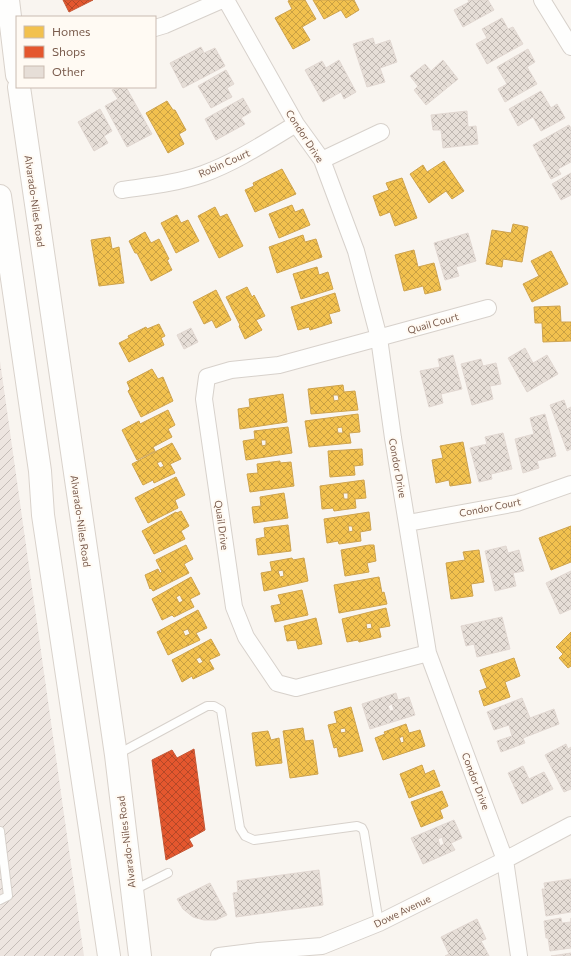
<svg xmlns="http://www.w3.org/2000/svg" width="571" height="956" viewBox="0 0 571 956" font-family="Commissioner,sans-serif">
<defs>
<pattern id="industrial-furrows" width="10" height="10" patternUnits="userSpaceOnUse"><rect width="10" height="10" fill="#ede5e0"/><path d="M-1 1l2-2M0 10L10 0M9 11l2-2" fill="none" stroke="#c5bdb8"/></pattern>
<pattern id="homes-cross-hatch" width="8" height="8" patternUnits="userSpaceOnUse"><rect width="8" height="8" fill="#f2c14e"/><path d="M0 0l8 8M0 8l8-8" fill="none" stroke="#c9a043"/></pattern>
<pattern id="shops-cross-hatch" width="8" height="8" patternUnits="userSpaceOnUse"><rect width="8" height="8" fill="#e4572e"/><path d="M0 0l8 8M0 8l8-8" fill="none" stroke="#b44828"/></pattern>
<pattern id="building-cross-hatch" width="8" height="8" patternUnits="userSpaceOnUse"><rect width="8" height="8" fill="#e6ded7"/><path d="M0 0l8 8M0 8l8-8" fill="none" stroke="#bfb7b1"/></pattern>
</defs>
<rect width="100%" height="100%" fill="#f9f5f0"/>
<path fill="url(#industrial-furrows)" d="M0 361 84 956H0Z"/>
<path fill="url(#homes-cross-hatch)" stroke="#cea34e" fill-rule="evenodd" d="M290 0H305L316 19 302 27 310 40 293 49 275 18 292 9 288 1Z
M313 0H354L359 10 346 18 341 10 324 19Z
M167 101 173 110H175L186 130 179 134 184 144 168 153 146 113Z
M444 161 464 191 452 199 446 191 429 203 410 174 423 165 427 172Z
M282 169 296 194 255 212 245 190 254 186 253 183Z
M402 178 417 218 395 226 390 212 380 216 373 196 389 190 386 183Z
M292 205 295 212 303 209 310 225 279 238 269 214Z
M215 207 220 217 227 214 243 246 219 258 198 216Z
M177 215 181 223 188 220 199 241 176 253 161 223Z
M513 224 528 227 522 262 503 259 502 267 486 264 492 230 511 233Z
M145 232 151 243 159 239 169 259 167 260 172 270 151 281 137 253H135L129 241Z
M303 235 305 242 316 239 322 257 277 273 269 247Z
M110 237 112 249 119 247 124 283 99 286 91 240Z
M414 250 418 267 434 263 441 290 425 294 423 286 404 291 395 255Z
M551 251 568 284 532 302 523 284 539 276 531 261Z
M317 267 319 275 328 272 333 289 301 299 293 274Z
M247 287 252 297 254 295 265 316 256 320 262 330 245 339 239 326 240 325 226 297Z
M216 290 231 320 216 328 212 320 204 324 193 302Z
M335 293 340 311 329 314 332 323 310 330 309 327 298 330 291 307Z
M560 306 561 322H571V341L543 342 542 323H535L534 307Z
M159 324 165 336 161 338 164 345 129 362 119 343 129 338 128 336 146 327 147 329Z
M152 369 158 379 163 377 173 401 141 417 128 391 130 389 127 382Z
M343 385 344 392 355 391 358 410 311 414 308 389ZM333 395H338L339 400 334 401Z
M283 394 287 422 240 429 238 409 250 407 249 399Z
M168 410 175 425 168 429 172 437 153 447 155 451 137 460 122 430 139 421 140 424Z
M358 414 360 432 349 433 351 443 309 447 305 421ZM342 427 343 433H338L337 428Z
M288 427 292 453 246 460 243 441 255 439 254 431ZM261 440H266V445L262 446Z
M463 442 471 483 450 486 449 480 436 483 432 460 443 458 440 446Z
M172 443 181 459 170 464 175 473 154 483 153 480 143 485 132 464ZM161 461 164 466 160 468 157 463Z
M362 449 363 465 354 466 355 475 330 477 328 451Z
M280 461V463L291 462 294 486 250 492 247 474 258 473 257 464Z
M176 477 185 495 175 500 178 508 148 523 135 498Z
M364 480 366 498 355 499 356 508 334 511 333 508 322 509 320 486ZM343 493H348V499H344Z
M284 493 288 518 254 523 252 507 261 506 260 497Z
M181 511 189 526 181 531 185 539 154 554 142 531 176 512 177 513Z
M369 512 371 530 360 532 361 541 339 544 338 541 327 543 324 519ZM348 526H352L353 531 349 532Z
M288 525 291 551 258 555 256 539 265 537 264 528Z
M571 526V562L551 570 539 538Z
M186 545 193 559 184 564 189 573 153 591 151 588 150 589 145 575 158 569 160 573 162 572 156 560Z
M369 545H374L376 561 367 563 369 572 345 576 341 550Z
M479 550 484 582 471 584 473 596 451 599 446 563 465 560 463 552Z
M292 558 293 560 304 558 308 581 264 591 261 573 272 571 270 562ZM283 570 284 576 280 577 278 571Z
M191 577 200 594 190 599 194 607 174 617 172 615 162 620 152 599ZM180 595 183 601 179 603 176 597Z
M379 577 382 593 384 592 387 604 339 613 334 585Z
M302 590 308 615 275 622 271 606 281 604 278 595Z
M386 608 390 626 379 628 381 637 359 642 358 640 347 642 342 619ZM371 623 372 628 367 629 366 624Z
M198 610 207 628 196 633 200 640 168 655 157 632ZM188 629 190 634 185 636 183 631Z
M316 618 322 644 298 649 296 640 287 641 284 626Z
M571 632V666L568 668 559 658 563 654 556 647Z
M211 639 220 655 209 660 214 669 193 679 192 676 182 682 172 660ZM200 657 203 662 199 664 196 659Z
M514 658 520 676 505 682 510 697 484 706 479 691 487 688 480 670Z
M351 707 363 751 339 757 337 747 334 748 328 725 337 723 334 712ZM345 728 346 732 341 733 340 729Z
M406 724 409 733 420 730 425 746 383 760 375 738 385 734 384 732ZM403 736 404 742 401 743 399 738Z
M303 728 305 741 313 740 318 774 290 778 283 731Z
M268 731 271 740 279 738 282 763 256 766 252 733Z
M422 765 425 774 434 770 440 786 409 798 400 774Z
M442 791 448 806 440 810 443 818 421 827 411 802Z"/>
<path fill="url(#shops-cross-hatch)" stroke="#c45837" d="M63 0H93L69 12Z
M194 749 205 830 189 839 193 846 166 860 152 760 172 750 177 758Z"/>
<path fill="url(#building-cross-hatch)" stroke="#e2d8d2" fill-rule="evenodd" d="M468 0H488L494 10 463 27 454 10 469 2Z
M502 18 508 29 513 27 523 44 487 64 476 44 487 38 482 29Z
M373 38 375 45 390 40 397 62 380 68 385 82 367 87 353 44Z
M201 47 204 53 215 48 225 66 183 88 170 63Z
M528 49 535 62 527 67 537 84 505 102 498 89 507 84 497 67Z
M339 60 356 92 344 99 341 92 323 102 305 70 322 61 326 68Z
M443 60 458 79 426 105 414 90 418 86 410 76 425 64 431 71Z
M226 70 234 84 227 88 232 97 211 108 198 86Z
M118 87H126L152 134 127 147 105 106 118 99 112 90Z
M541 91 551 108 557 104 565 118 541 131 533 117 518 126 509 109Z
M243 98 251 112 241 118 245 124 216 140 205 119Z
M100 109 112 131 104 136 108 143 94 151 78 122Z
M467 111 468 127 476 126 478 144 443 148 441 130H433L431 115Z
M569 125 571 128V162L558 169 561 174 551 179 533 145Z
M571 173V195L561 200 552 184Z
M468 233 476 261 456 267 459 276 445 280 434 243Z
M191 328 198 342 184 349 177 335Z
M525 348 533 363 547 355 558 374 527 392 508 358Z
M453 355 462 389 441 394 443 403 429 407 420 371 440 367 438 359Z
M481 359 483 366 496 363 501 384 490 386 493 399 472 405 461 364Z
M564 400 567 409 571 407V449L567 451 550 405Z
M545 414 556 456 537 461 539 468 523 473 515 439 534 434 530 418Z
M503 433 512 469 491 474 492 479 479 482 470 448 487 444 485 437Z
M506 546 508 553 519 550 524 571 513 573 516 586 495 591 485 551Z
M571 571V609L560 614 546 583Z
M502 617 510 649 477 657 474 644 466 646 461 626Z
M396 693 398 700 409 697 415 715 370 729 362 704ZM392 704 394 710 390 711 388 706Z
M522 698 530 718 554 709 559 724 523 738 525 743 501 752 497 741 512 736 509 725 494 730 487 712Z
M566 744 568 749 571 747V789L564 792 545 755Z
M523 766 529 779 544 772 553 789 522 804 508 773Z
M454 820 462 838 451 843 455 850 423 864 411 838ZM442 837 444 844 440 846 438 839Z
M319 870 323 905 236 917 233 893 238 892 237 881Z
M571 879V912L546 916 542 889H545L544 883Z
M210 883 227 915 216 920H204L193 917 183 909 177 899Z
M561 918 562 923 571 922V918V948L550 951 548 938H546L544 921Z
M477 919 486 939 481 941 489 956H445L449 954 441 937Z
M571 953V956H551Z"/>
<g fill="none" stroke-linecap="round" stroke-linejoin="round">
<g stroke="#d7d1cb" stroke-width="10">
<path id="service" d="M118 754 207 706H214L221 710 240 828 245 836 254 840 357 826 362 828 364 832 379 923
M0 831 8 896 0 900
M134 890 168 873"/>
</g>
<g stroke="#d7d1cb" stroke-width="18">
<path id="minor" d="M226 0 296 124 322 160 356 251 379 338 393 438 428 653 505 860 519 956
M542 0 571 47
M155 28 165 25 222 0
M322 160 381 132
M122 190C149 186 178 183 203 174 236 162 266 142 296 124
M408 523 517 503 571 484
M428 653 296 688 277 683 246 637 234 607 204 399 207 377 231 370 279 365 488 308
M219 956 258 951 322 946 379 923 505 860 571 825"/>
</g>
<g stroke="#d9d2cb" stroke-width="24">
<path id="secondary" d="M8 0 17 75
M19 87 116 755 140 956
M0 196 40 471 43 515 109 956"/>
</g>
<use href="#service" stroke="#fefefd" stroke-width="8"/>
<use href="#minor" stroke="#fefefd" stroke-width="16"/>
<use href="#secondary" stroke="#fefefd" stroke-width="22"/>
</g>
<g text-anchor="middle" stroke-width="4" stroke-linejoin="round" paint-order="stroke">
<g font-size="10" fill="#7a5c4d" stroke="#fffaf3">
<text transform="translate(305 136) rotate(57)" y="4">Condor Drive</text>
<text transform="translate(224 163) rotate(-24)" y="4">Robin Court</text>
<text transform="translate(35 201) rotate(82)" y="4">Alvarado-Niles Road</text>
<text transform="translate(433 323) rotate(-16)" y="4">Quail Court</text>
<text transform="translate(398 468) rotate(80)" y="4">Condor Drive</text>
<text transform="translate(490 507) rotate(-11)" y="4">Condor Court</text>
<text transform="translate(81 521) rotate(82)" y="4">Alvarado-Niles Road</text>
<text transform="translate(222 525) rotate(82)" y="4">Quail Drive</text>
<text transform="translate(476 781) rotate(69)" y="4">Condor Drive</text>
<text transform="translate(126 842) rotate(-97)" y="4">Alvarado-Niles Road</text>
<text transform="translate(402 911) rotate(-26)" y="4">Dowe Avenue</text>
</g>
</g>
<rect x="16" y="16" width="140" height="72" fill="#fffaf3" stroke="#cabbb1"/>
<rect x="24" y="26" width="20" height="12" fill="#f2c14e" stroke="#cabbb1"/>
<text x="52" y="36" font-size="12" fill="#7a5c4d">Homes</text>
<rect x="24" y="46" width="20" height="12" fill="#e4572e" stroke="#cabbb1"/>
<text x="52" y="56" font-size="12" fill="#7a5c4d">Shops</text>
<rect x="24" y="66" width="20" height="12" fill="#e6ded7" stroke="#cabbb1"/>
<text x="52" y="76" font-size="12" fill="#7a5c4d">Other</text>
</svg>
